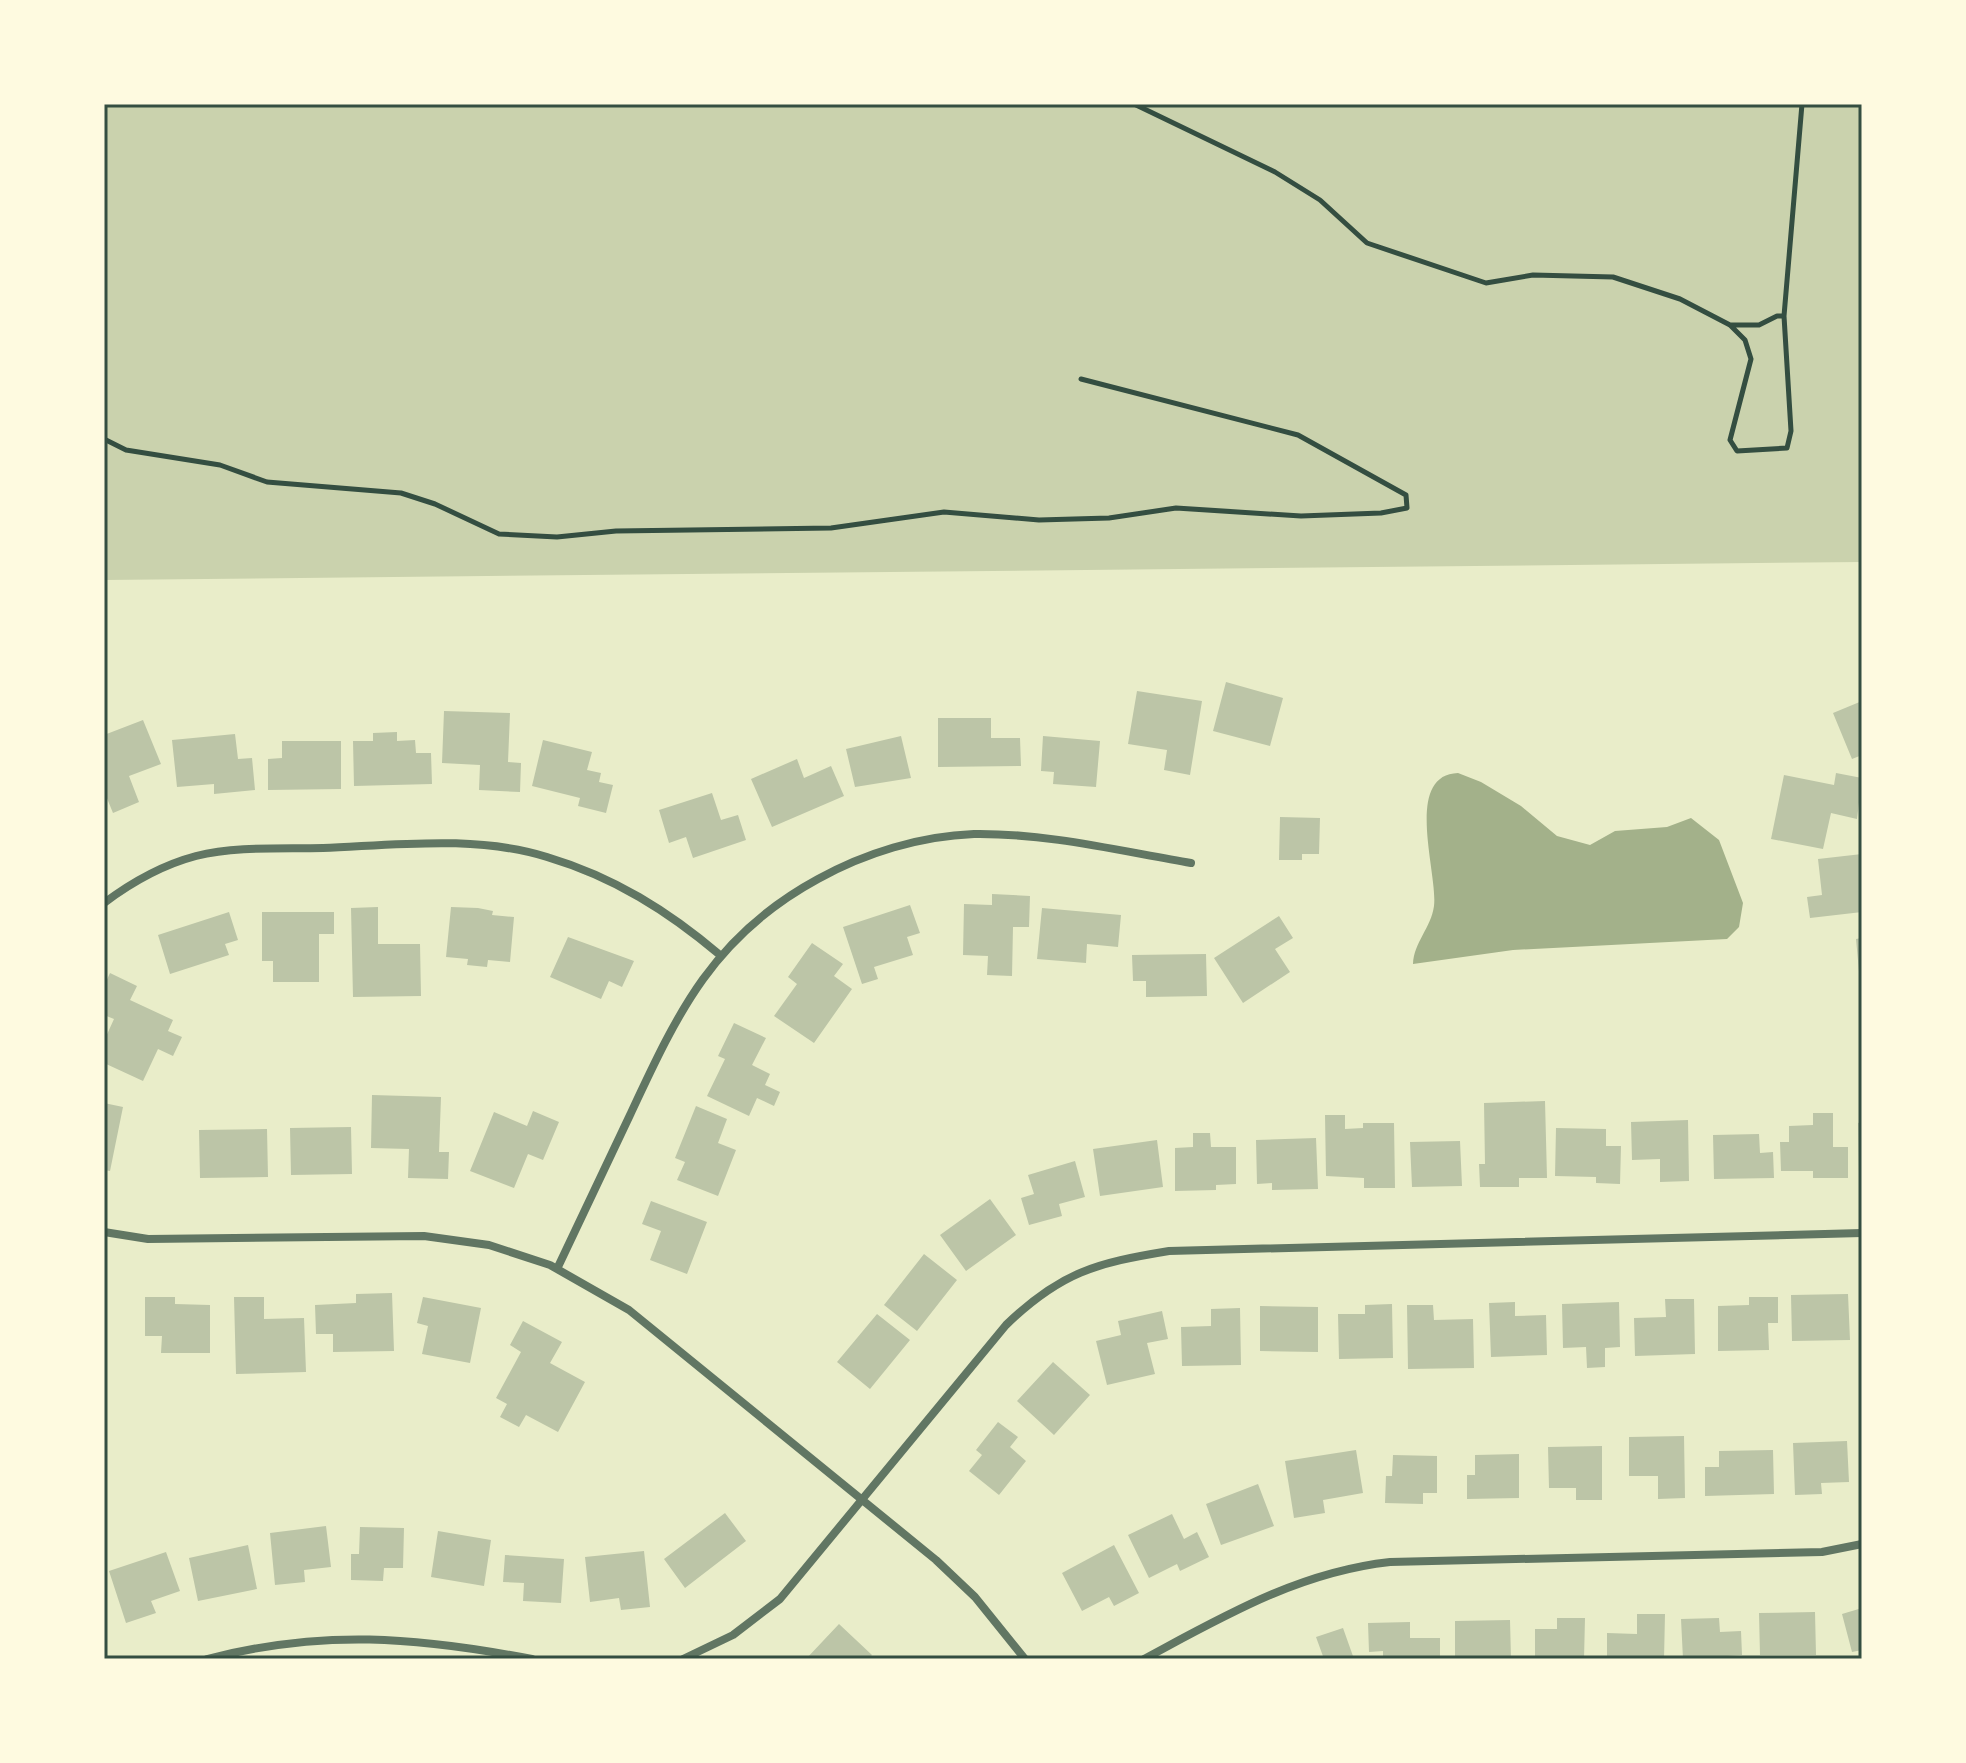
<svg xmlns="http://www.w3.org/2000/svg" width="1966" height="1763" viewBox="0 0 1966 1763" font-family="'Fira Sans',sans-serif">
<rect width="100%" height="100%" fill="#e9edc9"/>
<path fill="#cad2ad" d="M104 104H1862V562L104 580Z"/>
<path fill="#a3b18a" d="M1458 773 1481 782 1521 806 1557 836 1590 845 1615 831 1667 827 1691 818 1719 840 1743 903 1739 927 1727 939 1513 950 1413 964C1414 942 1431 928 1434 906 1438 873 1403 775 1458 773Z"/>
<path fill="#bcc5a7" d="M1226 682 1283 698 1270 746 1213 731Z
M1137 691 1202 701 1190 775 1164 770 1167 750 1128 744Z
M1862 701V755L1852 759 1833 713Z
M444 711 510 713 508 762 521 763 520 792 479 790 480 765 442 763Z
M938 718H991V738H1020L1021 766 938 767Z
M143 720 161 764 129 776 139 802 113 813 104 791V735Z
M397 732V741L415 740 416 753H431L432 784 354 786 353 741H373V733Z
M235 734 238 759 252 758 255 790 214 794V784L177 787 172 740Z
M901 736 911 778 855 787 846 749Z
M1043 736 1100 741 1096 787 1053 784 1054 772 1041 771Z
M543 740 592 752 587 770 601 773 599 782 613 785 606 813 578 806 580 798 532 786Z
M282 741H341V789L268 790V759L282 758Z
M797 759 804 778 831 766 844 796 772 827 751 779Z
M1836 773 1862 778 1857 819 1831 813 1823 849 1771 839 1784 775 1834 785Z
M712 793 721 820 738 815 746 840 693 858 686 837 669 843 659 810Z
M1280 817 1320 818 1319 854H1302V860H1279Z
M1862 854V912L1810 918 1807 897 1822 895 1818 859Z
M992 894 1030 896 1029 927H1013L1012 976 987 975 988 956 963 955 964 904 992 905Z
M910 905 920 933 907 937 913 955 874 967 878 979 862 984 843 927Z
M378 907V944H420L421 996 353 997 351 908Z
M451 907 478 908 493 911 492 915 514 917 510 962 488 960 487 967 467 965 468 959 446 957Z
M1042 908 1121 915 1118 947 1087 944 1086 963 1037 959Z
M229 912 238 940 225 944 229 955 170 974 158 935Z
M262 912H334V934H319V982H273V961H262Z
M1279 916 1293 938 1275 949 1290 972 1243 1003 1214 958Z
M568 937 634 961 622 987 609 981 601 999 550 977Z
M1862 938V982H1860L1856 939Z
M812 943 843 964 834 976 852 989 814 1043 774 1016 797 984 788 977Z
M1206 954 1207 996 1146 997V981H1133L1132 955Z
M110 973 137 986 130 1000 173 1020 168 1031 182 1037 173 1056 158 1049 143 1081 104 1063V1041L114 1019 104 1015V986Z
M734 1023 766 1038 752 1065 770 1074 765 1085 780 1092 774 1106 757 1098 749 1116 707 1096 725 1059 718 1056Z
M372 1095 441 1097 439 1152H449L448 1179 408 1178 409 1149 371 1148Z
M1545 1101 1547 1178H1519V1187H1480L1479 1164H1485L1484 1103Z
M104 1103 123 1107 110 1171 104 1170Z
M696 1106 727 1119 718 1143 736 1150 718 1196 677 1180 685 1162 675 1158Z
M533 1111 559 1122 543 1160 528 1154 514 1188 470 1171 494 1112 527 1126Z
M1813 1113H1833V1147H1848V1178H1813V1171H1781L1780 1142H1789V1126L1813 1125Z
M1325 1115H1345V1129L1363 1128V1123H1394L1395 1188H1364V1178L1326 1176Z
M1688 1120 1689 1181 1660 1182V1159L1632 1160 1631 1122Z
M1862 1122V1172H1859L1858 1123Z
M351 1127 352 1174 291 1175 290 1128Z
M1556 1128 1606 1129V1146H1621L1620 1184 1596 1183V1177L1555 1176Z
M267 1129 268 1177 200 1178 199 1130Z
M1193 1133H1210L1211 1147H1236V1184L1216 1185V1190L1175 1191V1148L1193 1147Z
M1759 1134 1760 1153 1773 1152 1774 1178 1714 1179 1713 1135Z
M1316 1138 1318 1189 1272 1190V1183L1257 1184 1256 1140Z
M1157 1140 1163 1187 1100 1196 1093 1149Z
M1460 1141 1462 1186 1412 1187 1410 1142Z
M1075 1161 1085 1197 1059 1204 1062 1216 1029 1225 1021 1198 1034 1194 1028 1175Z
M990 1199 1016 1235 966 1271 940 1235Z
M651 1201 707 1222 687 1274 650 1260 661 1231 642 1224Z
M924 1254 957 1280 917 1331 884 1305Z
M392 1293 394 1351 333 1352V1334H316L315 1305 356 1303V1294Z
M1848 1294 1850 1340 1792 1341 1791 1295Z
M145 1297H175V1304L210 1305V1353H161L162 1336H145Z
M234 1297H264V1319L304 1318 306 1372 236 1374Z
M423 1297 481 1308 470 1363 422 1354 428 1326 417 1323Z
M1749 1297H1778V1323H1768L1769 1350 1718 1351V1306L1749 1305Z
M1665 1299H1694L1695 1354 1635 1356 1634 1318 1666 1317Z
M1515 1302V1316L1546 1315 1547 1355 1491 1357 1489 1303Z
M1619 1302 1620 1347 1605 1348V1367L1587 1368 1586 1347 1563 1348 1562 1304Z
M1392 1304 1393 1358 1339 1359 1338 1314H1365V1305Z
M1407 1305H1433L1434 1320 1473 1319 1474 1368 1408 1369Z
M1260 1306 1318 1307V1352L1260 1351Z
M1240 1308 1241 1365 1182 1366 1181 1327 1211 1326V1309Z
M1162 1311 1168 1339 1147 1343 1155 1374 1107 1385 1096 1341 1121 1335 1118 1321Z
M877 1314 910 1340 870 1389 837 1362Z
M523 1321 562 1342 550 1363 585 1382 558 1432 526 1415 519 1427 500 1417 507 1404 496 1398 521 1352 510 1345Z
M1053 1362 1090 1395 1054 1435 1017 1401Z
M998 1422 1018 1437 1010 1447 1026 1461 999 1495 969 1471 982 1455 976 1450Z
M1684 1436 1685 1498 1658 1499V1476H1629V1437Z
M1847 1441 1849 1482 1821 1483 1822 1494 1795 1495 1793 1443Z
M1602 1446V1500H1576V1488H1549L1548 1447Z
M1356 1450 1363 1493 1323 1500 1325 1513 1294 1518 1285 1461Z
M1773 1450 1774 1494 1705 1496V1467H1719V1451Z
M1519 1454V1498L1467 1499V1475H1475V1455Z
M1393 1455 1437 1456V1493H1423V1504L1385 1503 1386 1476H1392Z
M1258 1484 1274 1526 1221 1545 1206 1504Z
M725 1513 746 1541 685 1588 664 1559Z
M1172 1514 1184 1539 1197 1532 1209 1557 1180 1571 1177 1564 1149 1578 1128 1535Z
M326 1526 331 1567 304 1570 305 1582 275 1585 270 1533Z
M360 1527 404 1528 403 1568H384L383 1581 351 1580V1554H359Z
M438 1531 491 1540 484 1586 431 1577Z
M248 1545 257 1589 198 1601 189 1558Z
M1114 1545 1139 1593 1114 1606 1109 1597 1082 1611 1062 1573Z
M644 1551 650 1607 621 1610 619 1598 590 1602 585 1557Z
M166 1552 180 1591 151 1601 156 1613 126 1623 109 1571Z
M505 1555 564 1559 561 1603 523 1601 524 1583 503 1582Z
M1862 1608V1650L1852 1652 1842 1614Z
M1815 1612 1816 1655H1760L1759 1613Z
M1637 1614H1665L1664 1659H1607V1633L1637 1634Z
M1557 1618H1585L1584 1659H1535V1629H1557Z
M1719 1618 1720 1632 1741 1631 1742 1655 1683 1659 1681 1619Z
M1510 1620 1511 1659H1455V1621Z
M1410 1622V1638H1440V1659H1383V1651L1369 1652 1368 1623Z
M839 1624 872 1655 868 1659H806Z
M1343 1628 1354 1659H1324L1316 1637Z"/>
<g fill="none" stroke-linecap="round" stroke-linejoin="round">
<path stroke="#344e41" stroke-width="5" d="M1134 104 1275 172 1320 200 1367 243 1486 283 1533 275 1613 277 1680 299 1730 325 1745 340 1751 359 1730 440 1737 451 1787 448 1791 431 1784 316H1777L1759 325H1730
M1862 275V291
M1784 316 1802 104
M104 439 126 450 220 465 267 482 401 493 435 504 499 534 557 537 616 531 831 528 944 512 1039 520 1109 518 1176 508 1301 516 1381 513 1407 508 1406 495 1298 435 1081 379"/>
<path stroke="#617663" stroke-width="8" d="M104 903C132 882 162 865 196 856 236 846 281 849 323 848 396 845 477 835 547 857 614 877 668 911 720 955
M104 1232 148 1239 424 1236 489 1245 550 1265 629 1310 936 1560 975 1597 1025 1659
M557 1269C581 1218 605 1167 630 1115 678 1012 713 936 818 879 865 853 920 836 974 834 1047 833 1120 851 1191 863
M207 1659C323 1629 416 1637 532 1659
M683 1659 733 1635 780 1599 1006 1325C1061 1272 1096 1263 1169 1251L1862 1233
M1144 1659C1224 1616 1299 1572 1390 1562L1822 1552 1862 1544"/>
</g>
<rect width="1966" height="1763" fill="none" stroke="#fefae0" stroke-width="212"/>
<rect x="106" y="106" width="1754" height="1551" fill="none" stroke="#344e41" stroke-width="3"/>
</svg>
